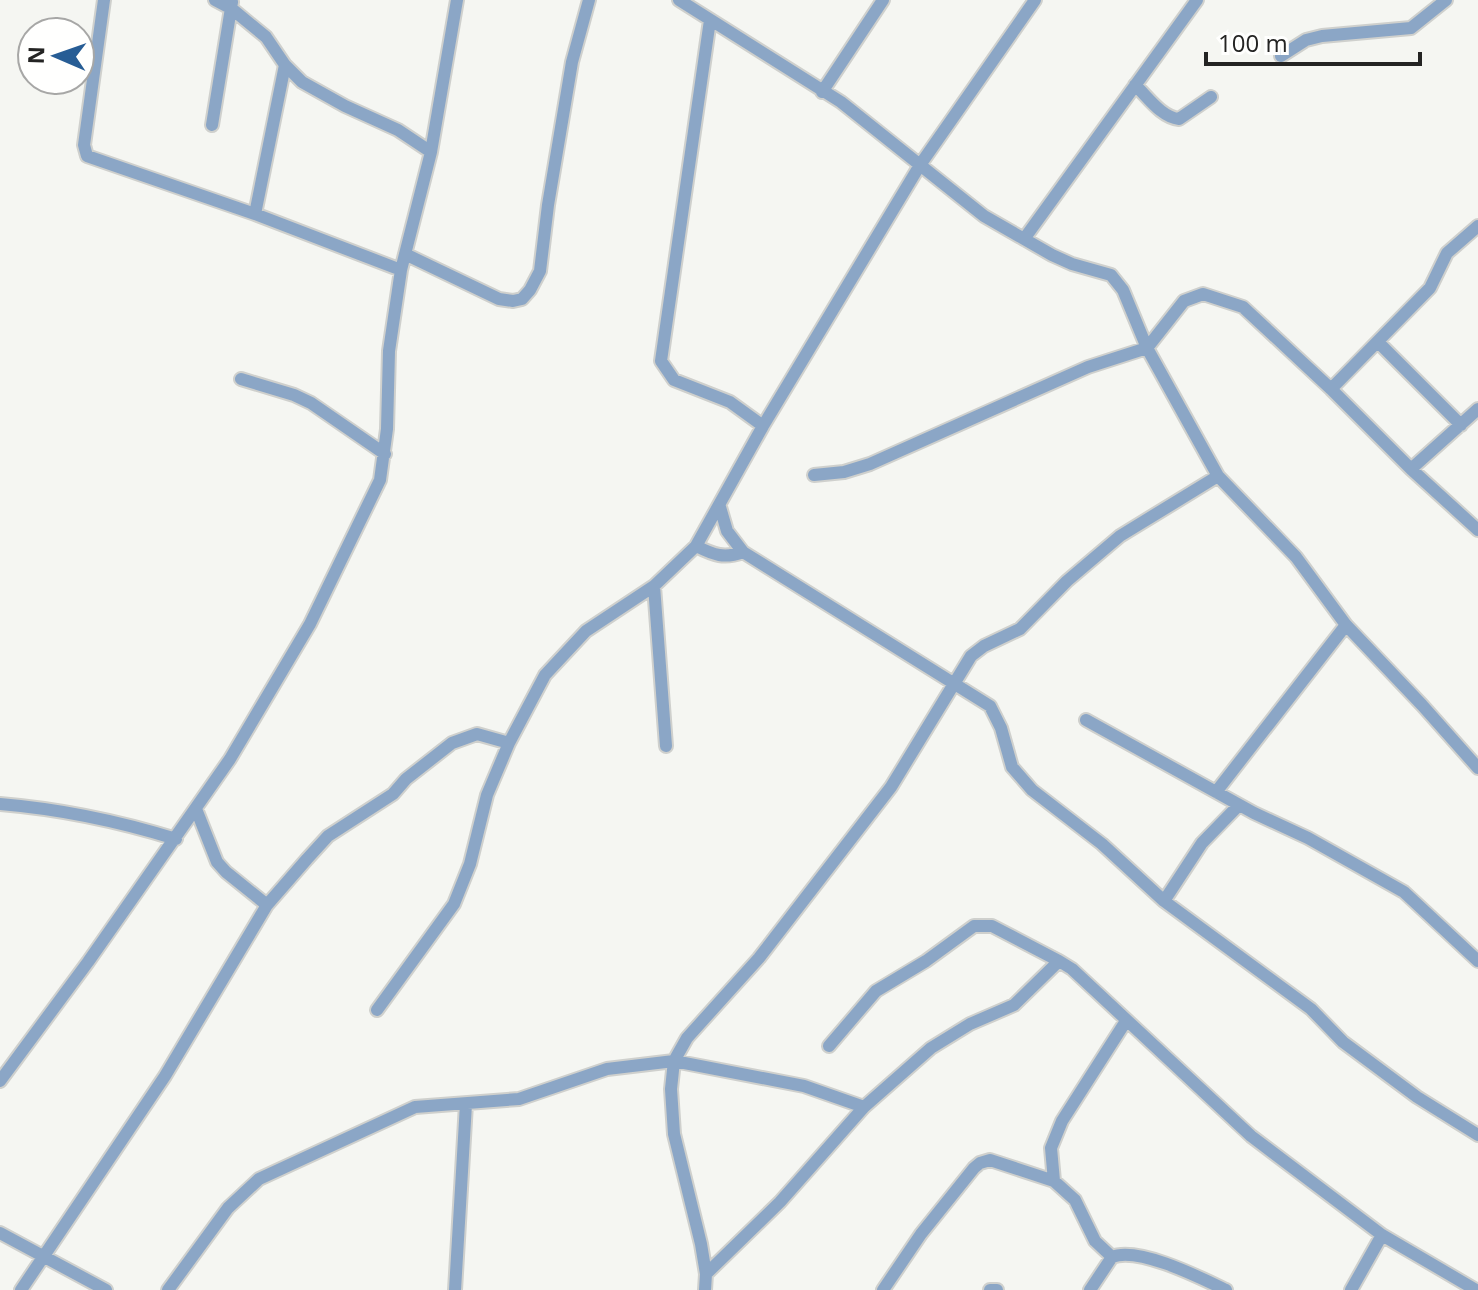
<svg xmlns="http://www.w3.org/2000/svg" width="1478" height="1290" viewBox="0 0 1478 1290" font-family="'Open Sans',sans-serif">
<rect width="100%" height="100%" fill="#f5f6f2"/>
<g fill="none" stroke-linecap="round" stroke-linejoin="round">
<g stroke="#cfd0cd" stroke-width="16">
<path id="street" d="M104 0 84 145 87 156 255 214 401 270
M215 0 232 9 266 37 285 65 302 82 345 106 398 130 431 152
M679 0 841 102 984 216 1052 255 1072 264 1111 275 1123 290 1147 348 1218 476 1296 557 1346 625 1422 705 1478 768
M710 20 661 361 674 380 730 402 763 426
M1281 56 1306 40 1322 36 1411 28 1446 0
M1135 85C1148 97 1161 117 1179 119L1211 97
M822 92 883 0
M212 125 232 2
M255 214 285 65
M1024 239 1197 0
M405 254 499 299 513 301 522 299 530 290 540 271 548 205 572 62 589 0
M1378 342 1461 425
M241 379 294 395 311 403 385 454
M1331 389 1430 288 1447 253 1478 226
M1411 469 1478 409
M814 475 844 472 870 464 1088 367 1147 348 1184 301 1203 294 1243 307 1331 389 1411 469 1478 530
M720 507 727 531 743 552 990 706 1001 728 1012 767 1032 790 1102 844 1164 901 1311 1009 1343 1042 1417 1097 1478 1135
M696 546C714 555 724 559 743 552
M654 586 666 746
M1086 720 1254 813 1308 838 1404 892 1478 961
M1216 792 1346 625
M0 804C60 809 118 821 176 839
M196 809 217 862 226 872 267 905
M1164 901 1202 843 1239 805
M377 1010 454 904 470 864 487 795 509 743 545 675 586 631 654 586 696 546 763 426 920 165 1035 0
M829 1046 876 991 926 961 974 926H992L1059 961
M0 1081 88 962 230 759 310 624 380 480 387 429 389 351 401 270 431 152 457 0
M1054 1181 1051 1148 1062 1121 1126 1021
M0 1233 106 1290
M706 1274 780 1202 864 1107 931 1048 970 1024 1014 1005 1059 961 1072 969 1251 1136 1382 1235 1476 1290
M21 1290 165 1076 267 905 307 859 328 836 393 794 406 779 452 743 477 734 509 743
M168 1290 228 1208 259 1179 415 1107 519 1099 607 1069 674 1061 804 1086 864 1107
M455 1290 466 1104
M705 1290 706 1274 701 1244 674 1134 671 1089 674 1061 687 1038 759 958 891 787 971 656 984 646 1020 629 1067 581 1120 536 1218 476
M883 1290 921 1234 974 1168 980 1163 990 1160 1054 1181 1075 1200 1095 1241 1112 1257
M990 1290H997
M1090 1290 1112 1257C1138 1246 1201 1278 1226 1290
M1351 1290 1382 1235"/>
</g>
<use href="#street" stroke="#8ba6c6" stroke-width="12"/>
</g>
<g transform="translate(56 56) rotate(272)"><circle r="38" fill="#fffffe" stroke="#a7a7a6" stroke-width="2"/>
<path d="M0-6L14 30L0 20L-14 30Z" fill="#275d95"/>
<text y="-12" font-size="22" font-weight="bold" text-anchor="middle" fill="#242423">N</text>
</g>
<path d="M1206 52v12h214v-12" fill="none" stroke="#242423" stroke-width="4"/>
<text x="1218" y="52" font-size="24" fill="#242423" stroke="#fffffe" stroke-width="6" paint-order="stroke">100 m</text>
</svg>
